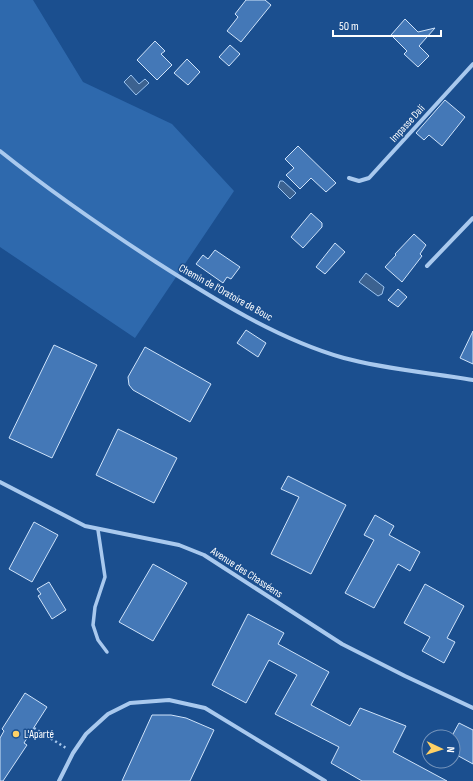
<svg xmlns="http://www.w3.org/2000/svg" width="473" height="781" viewBox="0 0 473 781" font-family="'Sofia Sans Condensed',sans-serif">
<rect width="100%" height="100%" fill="#1b4f8f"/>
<path fill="#2e69ad" d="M0 0H33L83 82 172 124 234 191 135 338 0 247Z"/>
<path fill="#3c6290" stroke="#9cc4f0" d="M131 75 139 84 145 79 149 83 136 95 124 82Z
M280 181H283L296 193 290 199 278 187Z
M366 273 384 287 382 294 378 296 359 282Z"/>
<path fill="#4478b7" stroke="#cfe3fa" d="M246 0H265L271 5 241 42 227 31 238 17 235 14Z
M405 19 418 32 435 28 419 46 429 56 418 67 404 54 407 51 391 35Z
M155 41 165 51 161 54 172 65 157 80 137 60Z
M230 45 240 54 229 66 219 57Z
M187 59 200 72 188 85 174 73Z
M445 100 465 117 442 146 429 135 424 140 416 133Z
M298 146 336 183 326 192 311 178 300 189 286 175 294 168 285 159Z
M311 213 322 223V227L303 248 291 237Z
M414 234 426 245 420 254 422 256 402 282 385 267 396 255 395 254Z
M335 243 345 252 325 274 316 267Z
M215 250 240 267 231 279 227 277 223 283 196 264 203 255 208 259Z
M398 289 407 297 398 307 388 300Z
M246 330 266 343 258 357 237 343Z
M473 331V364L460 358Z
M54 345 97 365 52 458 9 438Z
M145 347 211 384 190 422 133 390 129 385 128 377Z
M118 429 177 458 154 503 96 475Z
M288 476 346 505 311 574 271 554 299 497 281 489Z
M375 515 394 526 389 535 420 552 410 571 398 564 374 608 345 593 374 540 364 535Z
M34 522 58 535 32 582 9 569Z
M153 564 187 583 153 641 119 622Z
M49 582 66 610 52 619 38 596 41 594 37 589Z
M425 584 464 606 447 638 455 642 444 663 422 651 430 637 404 623Z
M248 614 284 633 278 644 329 672 311 705 350 726 360 708 406 726 393 752 447 781H362L331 763 339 747 275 714 297 675 269 660 246 703 212 685Z
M25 693 47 707 24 743 27 745 3 781H0V738L4 731 2 729Z
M152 715H171L186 718 214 730 190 781H122Z
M459 723 473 730V764L453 753V734Z"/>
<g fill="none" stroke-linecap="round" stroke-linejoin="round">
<path stroke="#a9c9ee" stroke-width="2.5" stroke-dasharray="2 3" stroke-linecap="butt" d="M34 728 66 748"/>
<path stroke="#a9c9ee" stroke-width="3.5" d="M98 530 105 577 95 607 93 625 98 640 107 652"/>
<path stroke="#a9c9ee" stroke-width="4" d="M0 151C50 191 102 227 156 262 214 299 277 339 344 358 384 369 432 373 473 380
M349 178 359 181 369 178 473 64
M427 266 473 218
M0 482 85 526 179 545 204 555 342 644 405 676 473 708
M59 781 73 753 86 734 108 714 130 703 169 700 205 708 325 781"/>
</g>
<circle fill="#ffd166" stroke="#1b4f8f" stroke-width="1.5" cx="16" cy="734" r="4"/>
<g text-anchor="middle" stroke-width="3" stroke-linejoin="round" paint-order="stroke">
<g font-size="11" fill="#fff" stroke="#1b4f8f">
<text transform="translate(407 123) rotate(-48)" y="4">Impasse Dali</text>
<text transform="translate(226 292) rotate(29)" y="4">Chemin de l'Oratoire de Bouc</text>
<text transform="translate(247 572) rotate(33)" y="4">Avenue des Chasséens</text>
</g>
<g font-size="11" fill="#fff" stroke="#1b4f8f" text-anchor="start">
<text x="24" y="738">L'Aparté</text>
</g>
</g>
<g transform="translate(441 749) rotate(94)"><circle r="19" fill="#1b4f8f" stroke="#7695bc"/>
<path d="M0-3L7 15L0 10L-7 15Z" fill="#ffd166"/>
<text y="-6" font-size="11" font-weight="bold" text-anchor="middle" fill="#ffffff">N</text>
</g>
<path d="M333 30v6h108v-6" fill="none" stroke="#ffffff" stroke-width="2"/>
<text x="339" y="30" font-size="12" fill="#ffffff" stroke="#1b4f8f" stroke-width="3" paint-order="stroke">50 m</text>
</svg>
